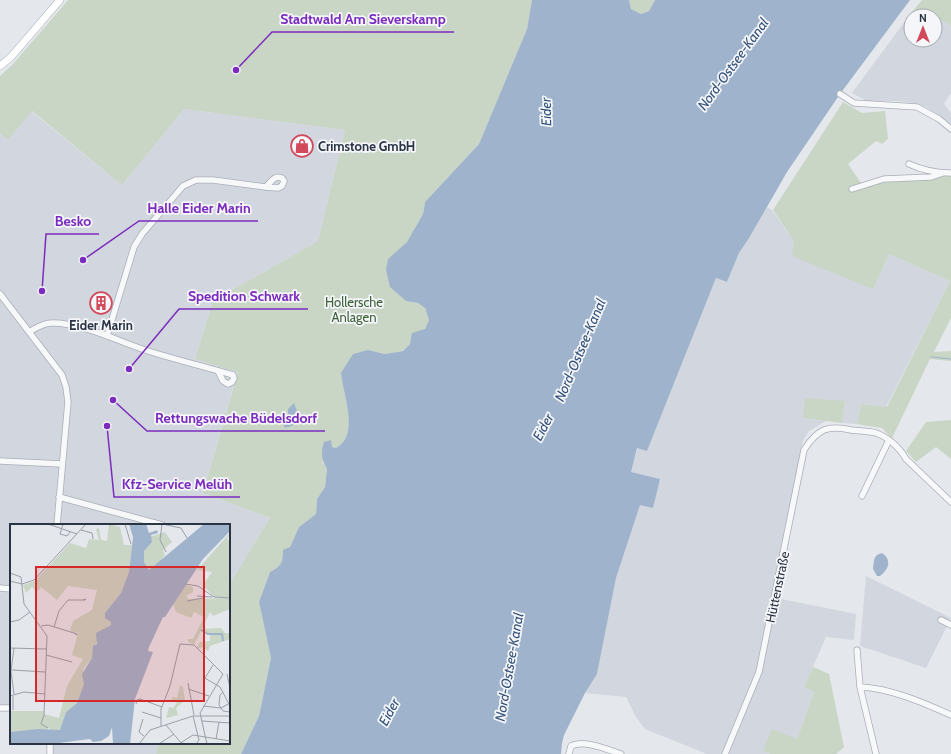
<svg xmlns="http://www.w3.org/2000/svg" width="951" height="754" viewBox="0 0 951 754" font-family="Cabin,sans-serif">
<rect width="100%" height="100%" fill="#e4e7ec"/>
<path fill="#d2d6de" d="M908 17H911V40H935V20L943 21 951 26V93L944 104 951 113V127L940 116 926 107 913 103 898 101H867L852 93Z
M184 109 345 130 318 241 213 301 195 359 238 371 203 493 270 518 229 585V525H11V709L0 708V133L8 139 31 111 122 185Z
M767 207 772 210 794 241 873 289 889 254 950 281 886 407 861 404 857 424 842 423 845 401 803 418 826 421 809 431 803 441 771 597 856 614 854 640 826 637 804 687 814 692 797 739 763 751 770 754H707L645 729 636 717 626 697 585 693 597 674 616 578 640 504 653 508 659 479 630 472 638 447 647 451 716 278 727 282 739 253Z
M866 576 951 618 926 668 860 646Z
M49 743H159L156 754H49Z"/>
<path fill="#c9d6c5" d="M68 0H532L527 29 479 144 425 202 423 214 407 243 388 259 406 301 418 303 425 308 429 320 425 329 403 351 385 354 368 350 341 373C343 395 360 435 336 448L332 447 322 462 327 468 325 487 317 499 316 514 299 527 290 547 279 567 270 572 259 602 271 658 259 716 241 754H156L159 743H229V585L270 518 203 493 238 372 195 359 213 301 318 241 345 130 184 109 122 185 32 111 8 140 0 133V76L13 64Z
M629 0H655L649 11 641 14 631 9Z
M922 0H951V26L943 21 935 20V16H911V17H908Z
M843 102 862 113 885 111 888 139 882 144 876 141 848 164 861 183 850 187 852 191 884 181 951 175V318L934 352 951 351V361L930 359 892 438 882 428 857 424 861 404 887 407 950 281 889 254 873 289 792 256 794 241 773 210Z
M805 398 845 401 842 423 803 418Z
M951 420V459L936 447 916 462 906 451 926 422Z
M813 667 829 674 844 747 836 754H770L763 751 772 729 797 739 814 692 804 687Z"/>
<path fill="#9fb4cc" d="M532 0H629L631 9 641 14 649 11 655 0H910L840 94 787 172 749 238 739 253 727 282 716 278 647 451 637 448 631 472 660 479 653 508 640 505 616 578 597 674 585 693 564 735 562 743 561 754H241L259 716 271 658 259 602 270 572C281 566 283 564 283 550L290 547 299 527 316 514 317 499 325 487 327 469C321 460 321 452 324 442L331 440 332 447 336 448C360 435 343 395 341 373L353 354 368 350 385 354 403 351 410 344 412 333 425 329 429 320 425 308 418 303 406 301 390 287 386 270 388 259 407 242 423 214 425 202 479 144 527 29Z
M294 403 297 411 295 423C292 426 289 428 284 427V424L288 420V409Z
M882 553C892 560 889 569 880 576H877L873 569C874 561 873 555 882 553Z"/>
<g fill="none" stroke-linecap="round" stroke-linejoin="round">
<path stroke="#9fb4cc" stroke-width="1" d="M931 357 951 359"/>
<g stroke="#a9aeb7" stroke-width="7">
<path id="minor" d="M840 94 854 103 917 107 939 119 951 129
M909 164C922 170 936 173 951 173
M852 189 884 179 931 177 943 173
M0 294 62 375 66 387 68 402 57 525
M29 332C36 328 43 323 51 323 78 322 116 340 142 349 172 359 203 366 233 375L234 378 232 382 228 384 223 381 218 371
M107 336 134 247 142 234 183 186 196 180H213L266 187 278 188 282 186 284 181 282 178C274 175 271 182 266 187
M0 461 62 464
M862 496 889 440
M59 497 162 525
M0 588 11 589
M941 620 951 625
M857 650 860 687 876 754
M860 687C890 688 924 703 951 715
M0 708H11
M50 754V743
M569 754 571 746C583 739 609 750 621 754
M725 754 759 672 804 450C809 442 815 434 824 430 832 427 842 428 851 430 859 431 868 431 876 433 888 437 900 448 906 459L951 502"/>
</g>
<g stroke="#a3abb8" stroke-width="8">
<path id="major" d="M0 66 11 57 60 0"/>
</g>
<use href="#minor" stroke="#f7f8fa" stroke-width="5.5"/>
<use href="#major" stroke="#fff" stroke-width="7"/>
</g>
<defs>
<g id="shop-ring" transform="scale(1.15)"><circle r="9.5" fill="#f4f6f9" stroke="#d1495b" stroke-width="1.5"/><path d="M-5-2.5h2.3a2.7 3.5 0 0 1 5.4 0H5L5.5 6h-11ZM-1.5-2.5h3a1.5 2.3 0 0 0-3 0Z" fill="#d1495b"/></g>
<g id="building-ring" transform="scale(1.15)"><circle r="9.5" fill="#f4f6f9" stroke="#d1495b" stroke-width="1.5"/><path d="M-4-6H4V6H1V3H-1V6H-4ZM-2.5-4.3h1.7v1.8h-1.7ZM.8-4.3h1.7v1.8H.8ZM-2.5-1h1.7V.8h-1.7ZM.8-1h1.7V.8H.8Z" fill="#d1495b"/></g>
</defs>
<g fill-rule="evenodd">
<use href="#shop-ring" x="302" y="146"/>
<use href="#building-ring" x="101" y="303"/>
</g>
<g text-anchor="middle" stroke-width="3.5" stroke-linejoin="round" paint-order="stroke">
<g font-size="13" font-weight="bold" fill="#2b3445" stroke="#f4f6f9" text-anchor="start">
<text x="318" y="151">Crimstone GmbH</text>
<text x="101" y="330" text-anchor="middle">Eider Marin</text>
</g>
<g font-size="13" fill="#3f6138" stroke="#f4f6f9">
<text x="354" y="307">Hollersche<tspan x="354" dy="15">Anlagen</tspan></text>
</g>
<g font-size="13" fill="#2b3445" stroke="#f4f6f9">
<text transform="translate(777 587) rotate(-78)" y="5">Hüttenstraße</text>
</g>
<g font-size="14" font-style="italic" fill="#34527a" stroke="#f4f6f9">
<text transform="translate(733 64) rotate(-54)" y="5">Nord-Ostsee-Kanal</text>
<text transform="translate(546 112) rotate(-91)" y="5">Eider</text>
<text transform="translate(580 350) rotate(-67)" y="5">Nord-Ostsee-Kanal</text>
<text transform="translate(543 427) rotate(-62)" y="5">Eider</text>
<text transform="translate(509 667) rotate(-80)" y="5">Nord-Ostsee-Kanal</text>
<text transform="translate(389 712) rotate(-62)" y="5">Eider</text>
</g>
</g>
<g transform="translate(10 524)">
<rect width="220" height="220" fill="#e4e7ec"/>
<path d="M99 0 110 3 114 21H122L119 48 111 69 95 89 102 100 94 106 83 125 82 134 73 145 74 160 67 179 56 188 50 206 41 207 38 203 37 206 0 208V187H34V190L49 194 57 162 73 135 62 131 68 109 60 107 63 97 82 86 87 66 58 62 47 76 31 63 27 68 22 63 16 69 13 61 25 57 60 19 76 24 79 15 89 16 86 5 89 4 91 16 97 17ZM155 8 162 18 153 26 155 31 150 38 139 46 134 38V27L142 17 140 13ZM220 9 217 15 220 17V73H204L193 61 202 48 187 46ZM175 61 183 63V68L176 72 179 75 220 74V85L203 92 200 88 192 105 211 104 215 109H219L220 115 200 122 198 127 192 123 188 125 187 123 190 118 200 117V111L194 107H191L184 121 178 118V115H183L194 93 184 88 181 94 166 88 163 80ZM170 161 173 163 175 176 166 184 168 191 156 194 159 183 163 184 167 179 161 176 163 173 167 174Z" fill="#c9d6c5"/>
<path d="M119 0H136L139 9 147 6 148 9 141 11 142 18 134 27V38L139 46 194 0H220V7L193 35 155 93H153L139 123 138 127 143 128 125 175 120 220H103L102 203 99 212 91 217 83 218 80 215 41 220H0V208L28 205 50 206 56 188 67 179 74 160 72 150 82 134 83 122 87 120 86 109 101 101V98L95 94V89L111 69 119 48 123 13Z" fill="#9fb4cc"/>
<path fill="none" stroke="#9fb4cc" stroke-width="2" d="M191 106 198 110H212L213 117"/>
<path fill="none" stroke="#9a9fa9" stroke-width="1" d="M38 0 67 10M53 0 50 10 57 12 60 8M115 0 121 20M152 0 171 4 177 14M152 0 150 16 156 28M71 6 82 9 83 15M0 49 11 53 14 80 37 112 34 191 31 200 38 204M0 57 12 60 24 56 76 0M175 60 188 62 204 73 220 74M187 72 202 73M177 77 193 74M0 98 9 96 20 88M31 102 38 101 67 110V111L64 109M44 103 49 87 58 76H75L76 75 73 76M0 124 37 125M4 124 1 147 4 170M36 131 62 138M2 146 35 148M217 150 220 164M193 153 210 163 220 182M195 154 203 141M178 159 184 191M178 165 199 172M213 168 210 171 209 181 213 187 220 188M0 172 14 168 35 170M3 172V186M126 180 127 176 130 175 152 183M193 182 211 184 220 179M132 188 151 194M183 192 189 216 186 220M133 195 129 208 134 212M192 197 220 199M156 201 172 220M151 202V185L160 162 170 120 184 121 213 150M206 215 209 198M129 220 140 206 183 192H220M149 220 164 210M169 220 183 211 220 217M197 220 190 189 213 150"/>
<path fill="#d62828" fill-opacity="0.15" stroke="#d62828" stroke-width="2" d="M26 43H194V177H26Z"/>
<rect width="220" height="220" fill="none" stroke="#2b3445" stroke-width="2"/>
</g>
<path fill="none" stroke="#7b2cbf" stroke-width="1.5" d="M236 70L272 32H454M83 260L139 221H258M42 291L46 234H99M129 369L179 309H308M113 400L147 431H325M107 426L114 497H240"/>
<g fill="#7b2cbf" stroke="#f4f6f9" stroke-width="1.5">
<circle cx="236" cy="70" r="4"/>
<circle cx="83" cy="260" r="4"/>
<circle cx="42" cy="291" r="4"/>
<circle cx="129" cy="369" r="4"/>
<circle cx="113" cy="400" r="4"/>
<circle cx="107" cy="426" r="4"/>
</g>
<g font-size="14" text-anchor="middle" font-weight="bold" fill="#7b2cbf" stroke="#f4f6f9" stroke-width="3.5" stroke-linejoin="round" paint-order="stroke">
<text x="363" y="24">Stadtwald Am Sieverskamp</text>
<text x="199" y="213">Halle Eider Marin</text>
<text x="73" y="226">Besko</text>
<text x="244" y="301">Spedition Schwark</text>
<text x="236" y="423">Rettungswache Büdelsdorf</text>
<text x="177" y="489">Kfz-Service Melüh</text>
</g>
<g transform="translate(923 28)"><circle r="19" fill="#f4f6f9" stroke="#a4a8b1"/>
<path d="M0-3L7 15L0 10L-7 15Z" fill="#d1495b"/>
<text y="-6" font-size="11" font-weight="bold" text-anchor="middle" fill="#2b3445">N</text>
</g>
</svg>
